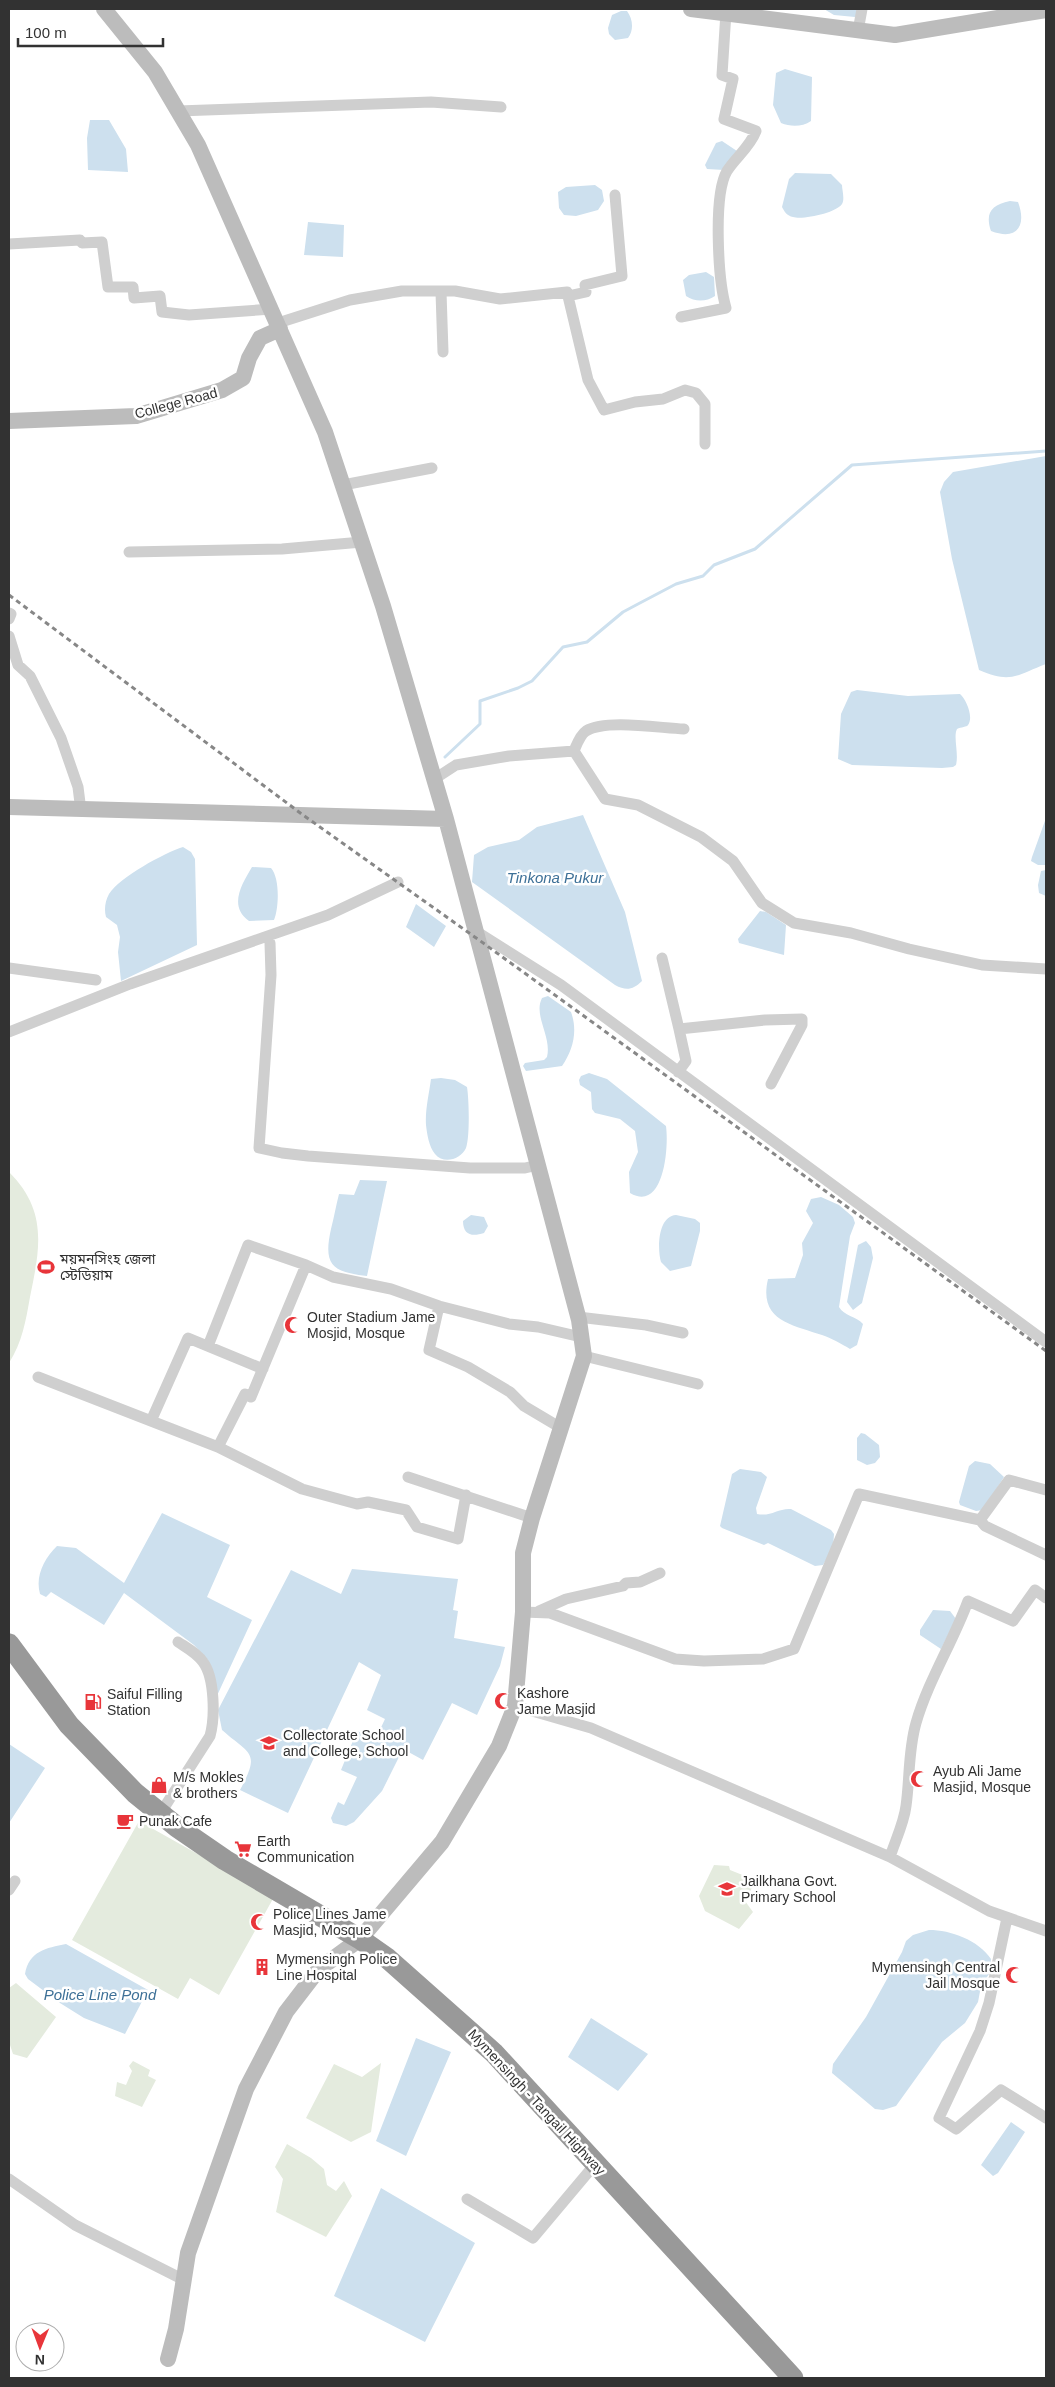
<svg xmlns="http://www.w3.org/2000/svg" width="1055" height="2387" viewBox="0 0 1055 2387" font-family="Arial,'Noto Sans Bengali',sans-serif">
<rect width="100%" height="100%" fill="#fff"/>
<path fill="#e4ebde" d="M9 1172C48 1211 40 1248 30 1297 26 1320 22 1343 9 1363Z
M139 1821 274 1897 219 1995 190 1978 178 1999 72 1940Z
M714 1865 729 1866 730 1870 745 1876 753 1886 745 1901 753 1912 739 1929 705 1911 699 1896Z
M16 1983 56 2017 27 2058 13 2054 9 2042V1988Z
M133 2061 150 2070 148 2076 156 2080 142 2107 115 2096 117 2082 126 2085 132 2071 129 2066Z
M381 2063 371 2132 351 2142 306 2118 334 2064 362 2077Z
M287 2144 311 2158 324 2169 327 2185 336 2191 344 2181 352 2196 326 2237 276 2212 283 2179 275 2167Z"/>
<path fill="#cde0ee" d="M824 9H860L855 17 834 15Z
M621 11H627C633 19 634 30 628 38L615 40 609 34 608 28 612 15Z
M785 69 812 77 811 121C802 127 791 127 781 123L773 105 776 73Z
M90 120H109L126 149 128 172 88 170 87 138Z
M722 141 737 151 724 170 707 169 705 165 716 143Z
M795 173 831 174 842 185C842 190 845 199 842 204 836 213 803 220 793 217 787 216 784 211 782 207L789 179Z
M595 185 602 190 604 201 598 210 576 216 564 215 559 208 558 192 566 187Z
M1010 201 1018 202C1027 226 1017 241 991 231 985 213 991 205 1010 201Z
M308 222 344 225 343 257 304 255Z
M706 272 714 277 715 296C706 302 695 302 686 296L683 280 689 275Z
M1046 456V664C1017 675 1011 684 979 670L952 559 940 492 944 482 953 472Z
M857 690 908 696 960 694C966 699 974 717 968 725 967 727 961 727 957 729 953 737 959 753 956 765L953 767 942 768 852 765 838 759 841 714 851 692Z
M583 815 625 912 642 981C633 990 626 991 615 985L472 882 474 855 488 847 519 840 537 827Z
M1046 818V865H1038L1031 861 1032 857Z
M183 847 191 852 195 859 197 945 121 981 118 952 120 937 117 925 106 917C104 910 105 901 109 894 120 877 164 853 183 847Z
M252 867 271 868C280 878 279 908 274 920L249 921C228 906 242 884 252 867Z
M1046 870V896L1039 893 1038 885 1041 871Z
M416 904 446 926 434 947 406 927Z
M760 911 766 912 786 925 784 955 739 943 738 939Z
M548 996 571 1012C578 1031 573 1050 562 1066L526 1071 523 1066 525 1063 544 1060 547 1057C552 1036 533 1016 542 998Z
M589 1073 607 1079 666 1126C669 1147 664 1213 630 1193L629 1172 638 1152 635 1131 620 1119 595 1113 592 1109 591 1092 580 1085 579 1080 581 1076Z
M441 1078 455 1080 467 1087C469 1099 470 1137 466 1148 461 1159 444 1165 435 1154 429 1147 427 1134 426 1125 425 1110 429 1094 431 1079Z
M360 1180 387 1181 367 1276C332 1272 323 1265 331 1229 334 1217 336 1206 339 1194L354 1195Z
M821 1197 839 1205 853 1217 855 1223 850 1236 839 1307C844 1316 856 1316 863 1324L857 1345 850 1349C842 1344 831 1338 822 1335 793 1325 758 1321 768 1279L795 1278 803 1255 802 1243 813 1223 806 1211 811 1199Z
M471 1215 484 1217 488 1226 484 1233C472 1237 463 1235 463 1221Z
M676 1215 695 1219 700 1223V1231L691 1266 670 1271 661 1262C657 1248 658 1216 676 1215Z
M866 1241 871 1247 873 1258 862 1303 853 1310 847 1302 858 1245Z
M861 1433 865 1434 879 1445 880 1457 875 1463 867 1465 857 1460V1438Z
M975 1461 990 1464 1004 1477 983 1510 976 1511 960 1505 959 1502 969 1466Z
M740 1469 761 1472 767 1477 756 1508 757 1514C771 1517 778 1508 791 1509L831 1530 834 1534 833 1548 823 1565 815 1566 768 1543 764 1545 722 1528 720 1526 732 1474Z
M162 1513 230 1545 207 1597 252 1620 215 1700 207 1659 194 1645 124 1593 104 1625 51 1592 46 1597 40 1594C35 1576 44 1559 57 1546L76 1548 124 1583Z
M352 1569 458 1579 453 1610 458 1611 454 1638 505 1647 500 1666 477 1715 452 1703 423 1760 403 1749 382 1791 354 1822 346 1826 333 1823 331 1818 338 1802 344 1805 357 1777 341 1770 357 1731 376 1738 385 1719 367 1710 381 1675 359 1662 288 1813 240 1790C261 1751 250 1755 222 1730L218 1710 291 1570 341 1594Z
M933 1610 950 1611 956 1619 941 1649 920 1635V1630Z
M9 1744 45 1768 9 1823Z
M929 1930C951 1930 978 1940 991 1959L989 1974 981 1986 978 2002 965 2023 942 2042 896 2106 883 2110 875 2109 832 2073 833 2064 866 2017 902 1952 906 1941 913 1935Z
M66 1944 148 1990 125 2034 84 2018 60 2003 28 1979 25 1974C29 1951 46 1948 66 1944Z
M591 2018 648 2054 618 2091 568 2057Z
M416 2038 451 2052 406 2156 376 2141Z
M1011 2122 1025 2132 998 2173 993 2176 981 2165Z
M381 2188 475 2243 425 2342 334 2296Z"/>
<g fill="none" stroke-linecap="round" stroke-linejoin="round">
<path stroke="#cde0ee" stroke-width="3" d="M445 757 480 724V701L518 688 532 681 563 647 587 642 623 612 638 604 676 584 703 576 714 565 755 549 852 465 1046 451"/>
<path stroke="#cfcfcf" stroke-width="11" d="M858 31 862 9
M178 111 431 102 501 107
M9 244 80 240 82 243 102 242 108 287H133L134 298 160 296 162 312 189 315 272 309
M441 292 443 352
M568 296 586 292 585 285 622 276 615 195
M681 317 726 308C718 280 713 195 727 171 736 157 750 147 756 131L724 119 733 79 722 75 726 12
M278 323 350 300 402 291H455L500 299 567 292 588 380 604 410 635 402 663 399 685 390 696 393 705 404V444
M343 485 432 468
M129 552 282 549 362 542
M9 613 11 614 9 619
M9 636 18 665 30 676 61 738 78 787 81 811
M574 751C577 744 580 735 586 731 606 719 659 728 684 729
M433 780 456 765 509 756 574 751 605 799 638 805 701 837 733 861 762 903 794 923 851 933 909 949 982 965 1046 969
M477 932 561 985 1046 1342
M270 943 271 975 259 1148 282 1153 308 1156 470 1168H525L538 1165
M662 958 679 1029 765 1020 802 1019V1025L771 1084
M9 968 96 980
M9 1032 130 984 328 915 398 882
M678 1072 686 1061 679 1029
M439 1306 509 1324 538 1327 581 1337
M578 1317 646 1325 683 1333
M208 1346 248 1245 306 1265 333 1277 391 1289 439 1306 429 1350 468 1367 510 1392 524 1406 561 1428
M584 1356 698 1384
M38 1377 218 1447 302 1489 357 1504 368 1502 406 1510 417 1527 458 1539 466 1495
M151 1421 188 1338 263 1369
M218 1447 245 1394 251 1397 306 1265
M408 1477 532 1518
M980 1520 985 1526 1046 1555
M539 1611 566 1599 623 1586 626 1583 640 1582 660 1573
M523 1612 550 1613 675 1659 704 1661 763 1659 794 1649 859 1494 980 1520 1009 1480 1046 1490
M515 1706 591 1728 890 1857 989 1911 1046 1931
M160 1814 210 1736C215 1718 215 1678 203 1662 197 1653 187 1648 178 1642
M890 1857C895 1841 904 1823 906 1806 910 1778 908 1751 916 1723 928 1681 953 1642 968 1601L1013 1621 1035 1590 1046 1598
M9 1890 15 1881
M1007 1918 989 2003 980 2031 939 2118 956 2129 1001 2090 1046 2118
M9 2179 75 2225 184 2280
M467 2199 533 2238 596 2163"/>
<path stroke="#bcbcbc" stroke-width="16" d="M104 9 155 72 198 145 325 432 383 606 446 819 579 1320 584 1356 532 1518 523 1553V1612L515 1706 499 1746 442 1842 360 1939 319 1969 286 2012 246 2089 188 2253 176 2329 168 2359
M691 9 895 35 1046 10
M9 421 136 416 222 390 243 378 249 358 260 338 280 329
M9 807 446 819"/>
<path stroke="#999" stroke-width="21" d="M9 1644 69 1725 135 1793 177 1827 225 1860 360 1939 387 1958 494 2053 793 2378"/>
<path stroke="#878787" stroke-width="3" stroke-dasharray="5 4" stroke-linecap="butt" d="M9 595 303 815 479 940 1046 1351"/>
</g>
<defs>
<g id="stadium-bare" transform="scale(1.35)"><path d="M0-5a6.5 5 0 1 0 0 10a6.5 5 0 1 0 0-10ZM-3.5-1.8h7v3.6h-7Z" fill="#e8353a" stroke="#fff" stroke-width="2.5" paint-order="stroke"/></g>
<g id="mosque-bare" transform="scale(1.35)"><path d="M3.5-4.9A6 6 0 1 0 3.5 4.9A5 5 0 1 1 3.5-4.9Z" fill="#e8353a" stroke="#fff" stroke-width="2.5" paint-order="stroke"/></g>
<g id="fuel-bare" transform="scale(1.35)"><path d="M-5.5-6h7V0h2V4h1.3V-2.5L3-4.5l.8-.8L6-3V5H2.5V1h-1V6h-7ZM-4.2-4.7v3.2H.2V-4.7Z" fill="#e8353a" stroke="#fff" stroke-width="2.5" paint-order="stroke"/></g>
<g id="school-bare" transform="scale(1.35)"><path d="M0-5L7-2L0 1L-7-2ZM-4 1L0 2.5L4 1V4Q0 6-4 4Z" fill="#e8353a" stroke="#fff" stroke-width="2.5" paint-order="stroke"/></g>
<g id="shop-bare" transform="scale(1.35)"><path d="M-5-2.5h2.3a2.7 3.5 0 0 1 5.4 0H5L5.5 6h-11ZM-1.5-2.5h3a1.5 2.3 0 0 0-3 0Z" fill="#e8353a" stroke="#fff" stroke-width="2.5" paint-order="stroke"/></g>
<g id="cafe-bare" transform="scale(1.35)"><path d="M-5.5-4.5H6V0H3Q3 3.5 0 3.5H-2.5Q-5.5 3.5-5.5 0ZM3-3.2v2h1.7v-2ZM-6 4.5H4V6H-6Z" fill="#e8353a" stroke="#fff" stroke-width="2.5" paint-order="stroke"/></g>
<g id="supermarket-bare" transform="scale(1.35)"><path d="M-6-5.5h2.5l.6 2H6L4.5 2H-2.5L-4.4-4H-6ZM-1.5 3.2a1.3 1.3 0 1 0 .1 0ZM3 3.2a1.3 1.3 0 1 0 .1 0Z" fill="#e8353a" stroke="#fff" stroke-width="2.5" paint-order="stroke"/></g>
<g id="building-bare" transform="scale(1.35)"><path d="M-4-6H4V6H1V3H-1V6H-4ZM-2.5-4.3h1.7v1.8h-1.7ZM.8-4.3h1.7v1.8H.8ZM-2.5-1h1.7V.8h-1.7ZM.8-1h1.7V.8H.8Z" fill="#e8353a" stroke="#fff" stroke-width="2.5" paint-order="stroke"/></g>
</defs>
<g fill-rule="evenodd">
<use href="#stadium-bare" x="46" y="1267"/>
<use href="#mosque-bare" x="293" y="1325"/>
<use href="#mosque-bare" x="503" y="1701"/>
<use href="#fuel-bare" x="93" y="1702"/>
<use href="#school-bare" x="269" y="1743"/>
<use href="#mosque-bare" x="919" y="1779"/>
<use href="#shop-bare" x="159" y="1785"/>
<use href="#cafe-bare" x="125" y="1821"/>
<use href="#supermarket-bare" x="243" y="1849"/>
<use href="#school-bare" x="727" y="1889"/>
<use href="#mosque-bare" x="259" y="1922"/>
<use href="#building-bare" x="262" y="1967"/>
<use href="#mosque-bare" x="1014" y="1975"/>
</g>
<g text-anchor="middle" stroke-width="5" stroke-linejoin="round" paint-order="stroke">
<g font-size="14" fill="#323232" stroke="#fff">
<text transform="translate(176 403) rotate(-15)" y="5">College Road</text>
<text transform="translate(537 2102) rotate(47)" y="5">Mymensingh - Tangail Highway</text>
</g>
<g font-size="14" fill="#323232" stroke="#fff" text-anchor="start">
<text x="60" y="1264">ময়মনসিংহ জেলা<tspan x="60" dy="16">স্টেডিয়াম</tspan></text>
<text x="307" y="1322">Outer Stadium Jame<tspan x="307" dy="16">Mosjid, Mosque</tspan></text>
<text x="517" y="1698">Kashore<tspan x="517" dy="16">Jame Masjid</tspan></text>
<text x="107" y="1699">Saiful Filling<tspan x="107" dy="16">Station</tspan></text>
<text x="283" y="1740">Collectorate School<tspan x="283" dy="16">and College, School</tspan></text>
<text x="933" y="1776">Ayub Ali Jame<tspan x="933" dy="16">Masjid, Mosque</tspan></text>
<text x="173" y="1782">M/s Mokles<tspan x="173" dy="16">&amp; brothers</tspan></text>
<text x="139" y="1826">Punak Cafe</text>
<text x="257" y="1846">Earth<tspan x="257" dy="16">Communication</tspan></text>
<text x="741" y="1886">Jailkhana Govt.<tspan x="741" dy="16">Primary School</tspan></text>
<text x="273" y="1919">Police Lines Jame<tspan x="273" dy="16">Masjid, Mosque</tspan></text>
<text x="276" y="1964">Mymensingh Police<tspan x="276" dy="16">Line Hospital</tspan></text>
<text x="1000" y="1972" text-anchor="end">Mymensingh Central<tspan x="1000" dy="16">Jail Mosque</tspan></text>
</g>
<g font-size="15" font-style="italic" fill="#3d7097" stroke="#fff">
<text x="555" y="883">Tinkona Pukur</text>
<text x="100" y="2000">Police Line Pond</text>
</g>
</g>
<rect width="1055" height="2387" fill="none" stroke="#323232" stroke-width="20"/>
<g transform="translate(40 2347) rotate(181)"><circle r="24" fill="#ffffff" stroke="#adadad"/>
<path d="M0-4L9 19L0 12L-9 19Z" fill="#e8353a"/>
<text y="-8" font-size="14" font-weight="bold" text-anchor="middle" fill="#323232">N</text>
</g>
<path d="M18 38v8h145v-8" fill="none" stroke="#323232" stroke-width="2.5"/>
<text x="25" y="38" font-size="15" fill="#323232" stroke="#ffffff" stroke-width="4" paint-order="stroke">100 m</text>
</svg>
